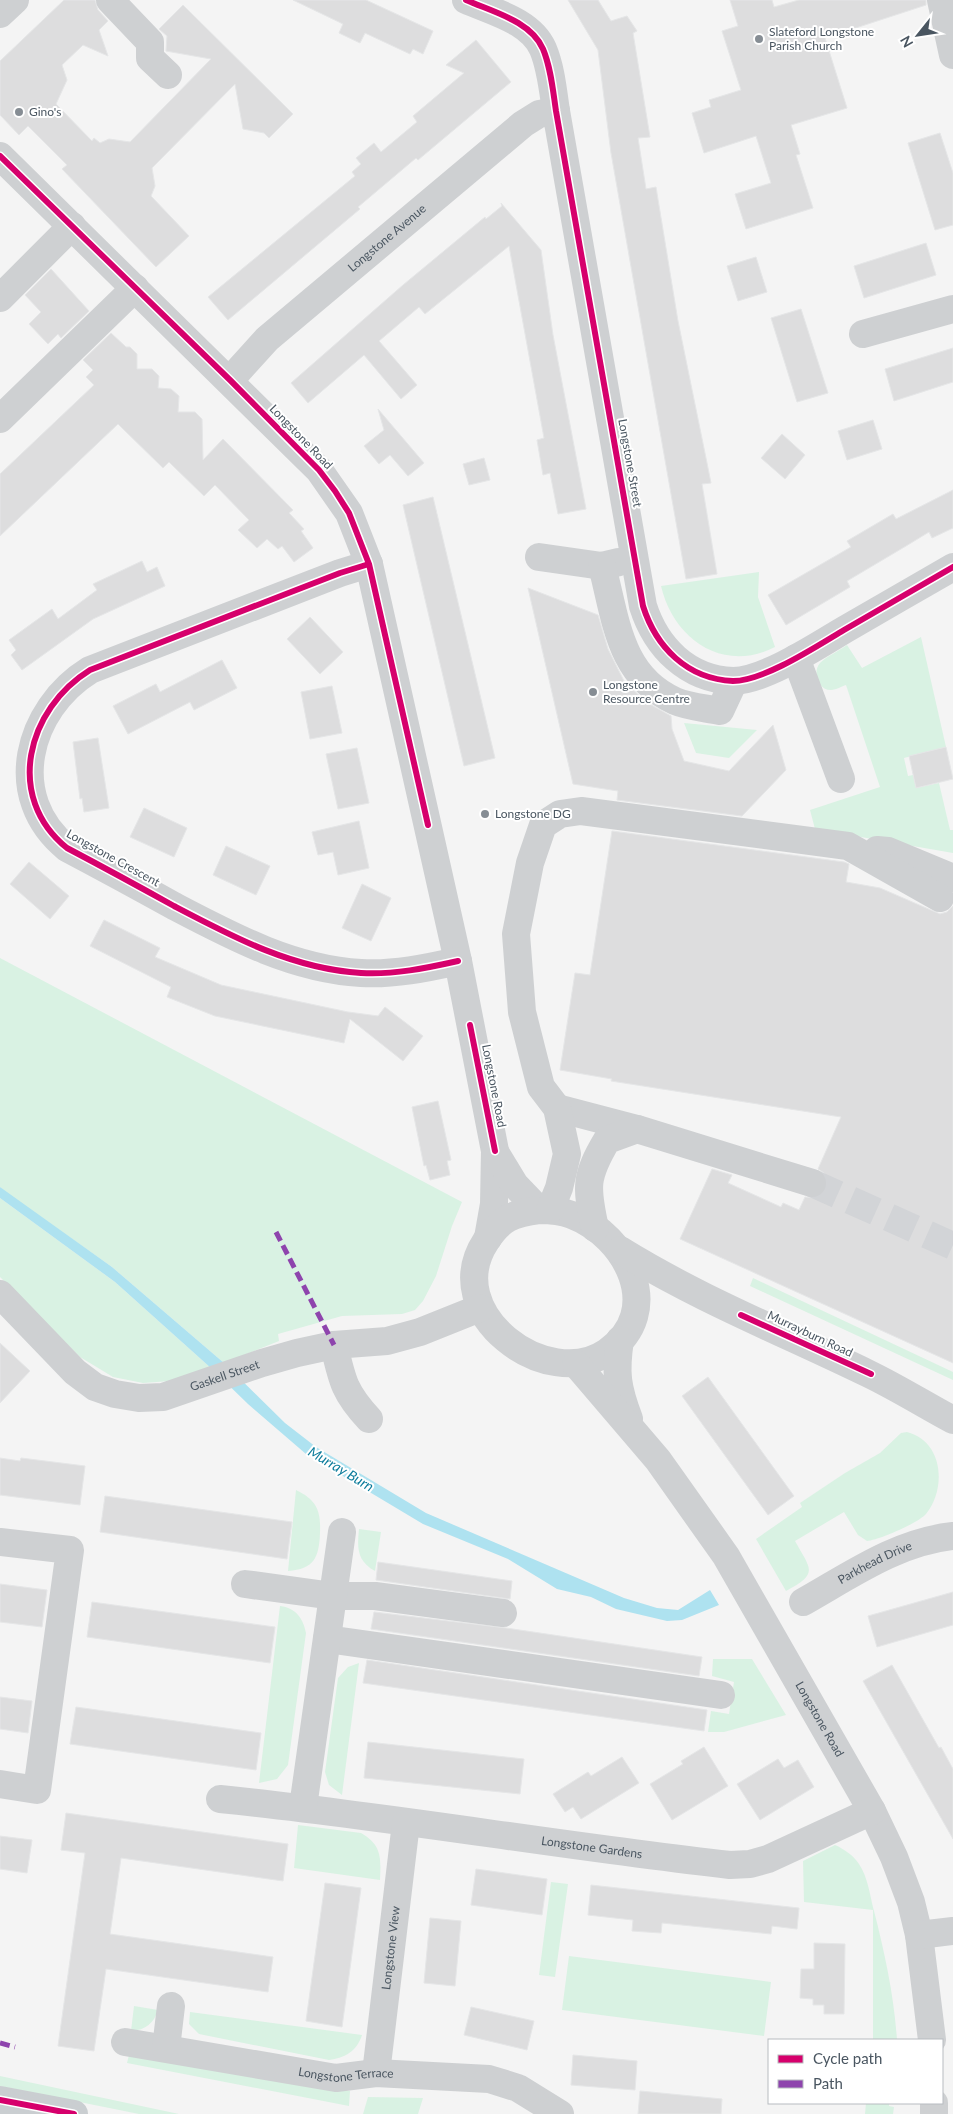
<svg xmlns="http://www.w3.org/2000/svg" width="953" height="2114" viewBox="0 0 953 2114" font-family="Lato,sans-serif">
<rect width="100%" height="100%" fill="#f4f4f4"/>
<path fill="#d9f2e3" d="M759 572 758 597 775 647C722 674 673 638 661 586Z
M921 637 946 747 904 758 908 776 913 775 916 788 939 783 950 830H953V853L815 829 810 810 880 787 846 685C842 686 836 690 831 690 818 690 812 672 820 663 827 656 839 651 847 645L862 668Z
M684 723 757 730 729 758 696 753Z
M0 958 462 1202 452 1226 436 1276 423 1301 415 1310 402 1314 342 1316 278 1334 279 1341 224 1363 112 1267 7 1193 0 1187Z
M0 1198 115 1282 212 1369 184 1380 143 1383 113 1377 80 1357 0 1277Z
M753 1278 953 1372V1380L750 1286Z
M907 1432C943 1441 947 1488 926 1514 918 1523 879 1540 867 1541L858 1535 844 1512 795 1541C811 1570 819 1573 786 1591L756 1539 802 1507 800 1503 845 1473 880 1453 901 1433Z
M296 1490C317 1500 321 1511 320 1533 319 1558 314 1569 288 1571Z
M359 1529 381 1532 375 1571C357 1561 357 1548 359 1529Z
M280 1606C296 1608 303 1618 306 1633L288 1765 277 1779 259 1783Z
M713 1659H752L786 1715 724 1732H708L711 1711 729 1714 734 1682 712 1676Z
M359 1663 342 1795 329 1785 325 1772 338 1678 348 1667Z
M298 1825 361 1833C382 1845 381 1858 380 1880L294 1868Z
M835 1845C844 1849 853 1855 859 1864 868 1877 870 1896 874 1911 885 1954 894 1996 897 2040H873V1910L804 1902 803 1861Z
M551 1882 568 1884 555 1977 539 1975Z
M569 1956 771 1982 764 2036 562 2010Z
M134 2006 158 2010C154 2023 146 2030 131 2031Z
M190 2012 362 2035C357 2051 345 2058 329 2060L199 2034 189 2024Z
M129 2055 350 2091 349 2106 127 2063Z
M0 2076 14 2079 179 2114H139L0 2086Z
M368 2097 423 2098 418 2114H363Z
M866 2103H889V2106L894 2107 893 2114H865Z"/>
<path fill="#aee2f0" d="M0 1187 112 1267 224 1363 285 1423 316 1447 426 1513 624 1598 657 1608 678 1610 710 1590 719 1605 682 1620 667 1621 616 1609 591 1597 557 1589 508 1559 423 1524 306 1454 248 1404 212 1369 115 1282 0 1198Z"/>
<path fill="#ddddde" stroke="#e5e6e7" d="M64 0H95L98 10 108 21 99 30 108 56 83 45 62 65 67 80 56 104 92 141 94 138 100 143 109 139 130 142 211 59 166 51 167 36 159 29 183 5 293 114 269 138 264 133 243 129 235 84 152 168 155 186 151 196 189 236 156 267 62 169 67 165 28 126 19 135 0 115V61Z
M293 0H366L433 31 423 54 413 49 410 54 365 33 360 43 339 33 343 24Z
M568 0H598L611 21 627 16 637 31 633 33 650 137 638 138 646 189 656 187 678 321 707 463 711 483 702 484 717 574 686 579 611 153 598 50Z
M730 0H772L774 7 799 0H926V5L825 38 847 108 791 125 800 154 796 155 813 208 746 229 735 194 771 183 756 136 704 153 692 113 711 107 709 100 741 90 722 31 738 26Z
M476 40 511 82 418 160 416 158 358 207 360 209 228 320 208 297 355 176 352 172 361 164 356 158 374 143 381 152 417 122 413 116 464 73 446 65Z
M940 133 953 173V225L935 230 908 143Z
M501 203 541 250 553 335 586 509 558 514 550 473 543 475 537 440 544 438 509 246 425 314 419 307 379 341 417 385 401 399 364 355 308 403 291 383 403 285 485 217 486 219 502 206Z
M926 243 936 275 864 298 854 266Z
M756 257 767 292 738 301 727 266Z
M51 269 89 311 61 338 58 334 48 344 29 324 41 312 25 295Z
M801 309 828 393 797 402 771 318Z
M111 333 126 347H130L137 354V369H152L159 376 158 388 171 389 179 396 178 412H195L202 419 203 460 223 439 293 510 289 513 304 529 301 531 313 548 294 562 282 546 278 549 267 539 257 548 238 530 249 520 215 485 204 496 169 462 163 468 118 424 0 536V474L94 385 86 377 93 370 83 360Z
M953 348V382L894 401 885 369Z
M378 409 424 463 408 476 390 455 379 464 364 446 384 430Z
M873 420 882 449 847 460 838 431Z
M782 434 805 455 785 479 761 458Z
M484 458 490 480 469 485 463 464Z
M953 490V528L932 538 929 532 906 546 847 581 850 587 786 625 768 595 851 547 847 541 893 514 896 519Z
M433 497 495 758 464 766 403 505Z
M142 561 147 572 157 567 165 586 93 619 22 670 11 655 16 650 9 640 52 609 58 619 97 590 93 584Z
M528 588 598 615 608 649 624 681 646 702 671 716 672 729 684 761 729 771 773 725 786 770 742 816 617 800 618 791 573 784Z
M310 617 343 652 320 674 287 639Z
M222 660 237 688 194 710 190 702 128 734 113 706 156 684 160 692Z
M332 686 342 733 310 739 301 692Z
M98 738 109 808 84 812 82 798 80 799 73 742Z
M946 747 953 779 916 788 909 756Z
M357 748 369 803 338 809 326 754Z
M144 808 187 828 174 857 130 837Z
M359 821 369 868 338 875 333 852 318 855 312 832Z
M612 831 844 862 849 864 846 882 880 888 940 914 947 912 953 906V1363L680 1239 712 1169 732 1175 728 1183 781 1207 783 1203 799 1210 805 1197 815 1198 822 1195 827 1188V1180L824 1173 818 1169 841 1117 611 1081 612 1079 560 1070 575 973 590 975Z
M226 846 270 866 256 895 213 875Z
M29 862 69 896 50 919 10 884Z
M362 884 391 898 371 941 342 928Z
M104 920 160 948 155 957 221 985 348 1012 378 1016 385 1007 423 1036 403 1061 350 1019 344 1043 215 1016 167 997 171 987 90 946Z
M438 1101 451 1160 447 1161 450 1175 430 1180 426 1165 424 1166 412 1107Z
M0 1343 30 1371 0 1403Z
M708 1377 794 1496 768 1515 682 1396Z
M0 1458 20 1461 21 1458 85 1466 80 1505 0 1495Z
M105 1496 292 1522 287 1559 100 1532Z
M378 1562 512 1581 510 1599 376 1580Z
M0 1584 47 1590 42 1627 0 1622Z
M953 1592V1625L877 1647 868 1616Z
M92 1602 275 1627 270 1663 87 1637Z
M374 1612 506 1628 702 1657 699 1676 371 1629Z
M367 1660 707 1710 704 1731 363 1683Z
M892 1665 939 1748 941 1747 953 1769V1839L863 1681Z
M0 1697 32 1701 28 1733 0 1729Z
M76 1707 261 1733 256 1770 70 1744Z
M368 1742 524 1759 520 1794 364 1778Z
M704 1747 728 1786 672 1820 650 1784 683 1764 681 1761Z
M622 1757 639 1783 581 1819 573 1807 565 1812 553 1794 588 1772 591 1776Z
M778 1759 784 1768 798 1760 814 1787 760 1820 737 1784Z
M66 1813 288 1844 283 1881 121 1858 110 1934 273 1957 268 1992 106 1969 94 2051 58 2046 85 1853 61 1850Z
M0 1836 32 1840 27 1873 0 1869Z
M476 1869 547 1879 542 1915 471 1905Z
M325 1883 361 1888 342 2027 306 2021Z
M591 1885 799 1908 797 1929 772 1926 771 1934 662 1923 661 1933 632 1931 633 1920 588 1915Z
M430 1918 461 1921 455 1986 424 1983Z
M814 1943 845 1944 844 2014H824V2005H813V1999L800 1998 801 1969H814Z
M471 2007 534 2021 527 2050 464 2035Z
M573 2055 637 2061 635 2090 571 2085Z
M640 2091 722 2099 721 2114H638Z"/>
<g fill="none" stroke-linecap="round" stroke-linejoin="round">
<path stroke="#d2d4d7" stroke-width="28" stroke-dasharray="28 14" stroke-linecap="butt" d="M812 1183 953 1246"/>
<g stroke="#ced0d2" stroke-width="28">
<path d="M110 0 150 42V58L168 75"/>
<path d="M466 0C493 12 531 21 543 49 551 68 553 91 556 111L643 606C656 647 687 679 733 681 764 681 817 646 844 630 880 609 917 588 953 567"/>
<path d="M941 0 953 55"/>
<path d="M0 14 15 0"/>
<path d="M0 156 319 470 349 513 369 564 458 961 495 1151 494 1204 488 1238"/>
<path d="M0 298 72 226"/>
<path d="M863 334 953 309"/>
<path id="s1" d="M230 380 267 339 523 124 539 114 556 111"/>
<path d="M0 419 135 288"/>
<path d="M539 557 602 566 619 562"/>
<path d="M369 564 340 573 90 670C27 709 4 797 67 848 103 867 138 886 174 906 233 937 293 969 361 973 393 975 427 968 458 961"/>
<path d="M602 566C616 619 619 676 675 701 689 707 706 708 720 711L734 681"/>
<path d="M796 658 841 779"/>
<path d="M877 850 888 851 953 878"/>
<path d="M557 1108 637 1129"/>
<path d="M495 1152 515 1185 539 1210"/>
<path d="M539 1210C550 1210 562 1211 572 1215 627 1236 666 1311 607 1352 548 1393 438 1314 486 1241 500 1219 513 1213 539 1210Z"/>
<path d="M550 1210 559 1188 567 1154 557 1108 541 1087 522 1012 516 934 530 863 543 825 560 814 581 811 848 846 940 898"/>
<path d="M595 1228C586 1187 585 1177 607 1140L637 1129 812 1183"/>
<path d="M620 1250C699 1299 785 1333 869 1374 898 1388 925 1405 953 1420"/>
<path id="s2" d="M0 1294 75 1372 95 1387 115 1394 139 1398 163 1397 262 1363 297 1353 334 1345 387 1341 420 1332 480 1308"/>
<path d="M620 1340C615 1373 617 1387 629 1419"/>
<path d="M334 1345C342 1380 344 1392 369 1419"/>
<path id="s3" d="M576 1364 658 1460 726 1556 872 1811 894 1857 911 1902 919 1935 932 2040"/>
<path d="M0 1542 70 1550 37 1790 0 1784"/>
<path d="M245 1584 333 1596H375L503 1613"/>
<path id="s4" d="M803 1602C851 1575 897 1542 953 1536"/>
<path d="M327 1639 721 1695"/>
<path id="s5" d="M220 1799C390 1816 559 1846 730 1865L750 1864 768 1859 872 1811"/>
<path d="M303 1807 342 1532"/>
<path d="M919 1935 953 1931"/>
<path id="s6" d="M125 2042 336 2078 376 2073 489 2079 518 2088 560 2114"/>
<path d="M166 2048 171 2006"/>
<path id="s7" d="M376 2073 406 1823"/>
<path d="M934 2114V2103"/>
</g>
<path stroke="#caced1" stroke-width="28" d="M0 2100 74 2114"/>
<path stroke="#8e44ad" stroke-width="5" stroke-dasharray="10 5" stroke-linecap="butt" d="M276 1232 334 1345
M0 2043 15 2047"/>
<g stroke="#fff" stroke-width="9">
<path id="cycleway" d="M466 0C493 12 531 21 543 49 551 68 553 91 556 111L643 606C656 647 687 679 733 681 764 681 817 646 844 630 880 609 917 588 953 567
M0 156 230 380 319 470 335 491 349 513 369 564 428 825
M369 564 340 573 90 670C27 709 4 797 67 848 103 867 138 886 174 906 233 937 293 969 361 973 393 975 427 968 458 961
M470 1025 495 1151
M741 1315 871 1374
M0 2100 74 2114"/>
</g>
<use href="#cycleway" stroke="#d6006c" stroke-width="6"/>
</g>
<g fill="#868d94" stroke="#fff" stroke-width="2">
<circle cx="759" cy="39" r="5"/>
<circle cx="19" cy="112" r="5"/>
<circle cx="593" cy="692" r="5"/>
<circle cx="485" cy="814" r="5"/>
</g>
<g text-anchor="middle" stroke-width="4" stroke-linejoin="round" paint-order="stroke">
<g font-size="12" fill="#4a5661" stroke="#fff" text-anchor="start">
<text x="769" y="36">Slateford Longstone<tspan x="769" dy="14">Parish Church</tspan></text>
<text x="29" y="116">Gino's</text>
<text x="603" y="689">Longstone<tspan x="603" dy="14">Resource Centre</tspan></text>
<text x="495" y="818">Longstone DG</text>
</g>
<g font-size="12" fill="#4a5661" stroke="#fff">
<text dy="4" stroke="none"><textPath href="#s1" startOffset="212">Longstone Avenue</textPath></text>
<text transform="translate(301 437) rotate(46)" y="4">Longstone Road</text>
<text transform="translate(630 463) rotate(80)" y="4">Longstone Street</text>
<text transform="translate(113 858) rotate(29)" y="4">Longstone Crescent</text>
<text transform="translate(494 1086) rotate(79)" y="4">Longstone Road</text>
<text transform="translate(810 1334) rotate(25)" y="4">Murrayburn Road</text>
<text dy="4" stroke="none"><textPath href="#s2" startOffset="268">Gaskell Street</textPath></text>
<text dy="4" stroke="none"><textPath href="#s4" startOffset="82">Parkhead Drive</textPath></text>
<text dy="4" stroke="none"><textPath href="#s3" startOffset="432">Longstone Road</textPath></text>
<text dy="4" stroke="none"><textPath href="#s5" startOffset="375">Longstone Gardens</textPath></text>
<text dy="4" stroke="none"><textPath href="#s7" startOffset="126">Longstone View</textPath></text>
<text dy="4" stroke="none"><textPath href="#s6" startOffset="224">Longstone Terrace</textPath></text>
</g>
<g font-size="14" font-style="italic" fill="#0c7c9b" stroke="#fff">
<text transform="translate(341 1469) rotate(31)" y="5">Murray Burn</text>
</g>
</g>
<rect x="768" y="2039" width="175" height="65" fill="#ffffff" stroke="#b7bbc0"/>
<rect x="778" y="2055" width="25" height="8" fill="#d6006c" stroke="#b7bbc0"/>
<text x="813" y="2064" font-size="15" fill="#4a5661">Cycle path</text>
<rect x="778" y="2080" width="25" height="8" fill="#8e44ad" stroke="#b7bbc0"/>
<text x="813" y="2089" font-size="15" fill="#4a5661">Path</text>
<g transform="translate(918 35) rotate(240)" stroke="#ffffff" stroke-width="4" paint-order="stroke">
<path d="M0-4L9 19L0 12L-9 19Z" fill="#4a5661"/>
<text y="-8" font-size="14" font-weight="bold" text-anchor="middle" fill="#4a5661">N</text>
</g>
</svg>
